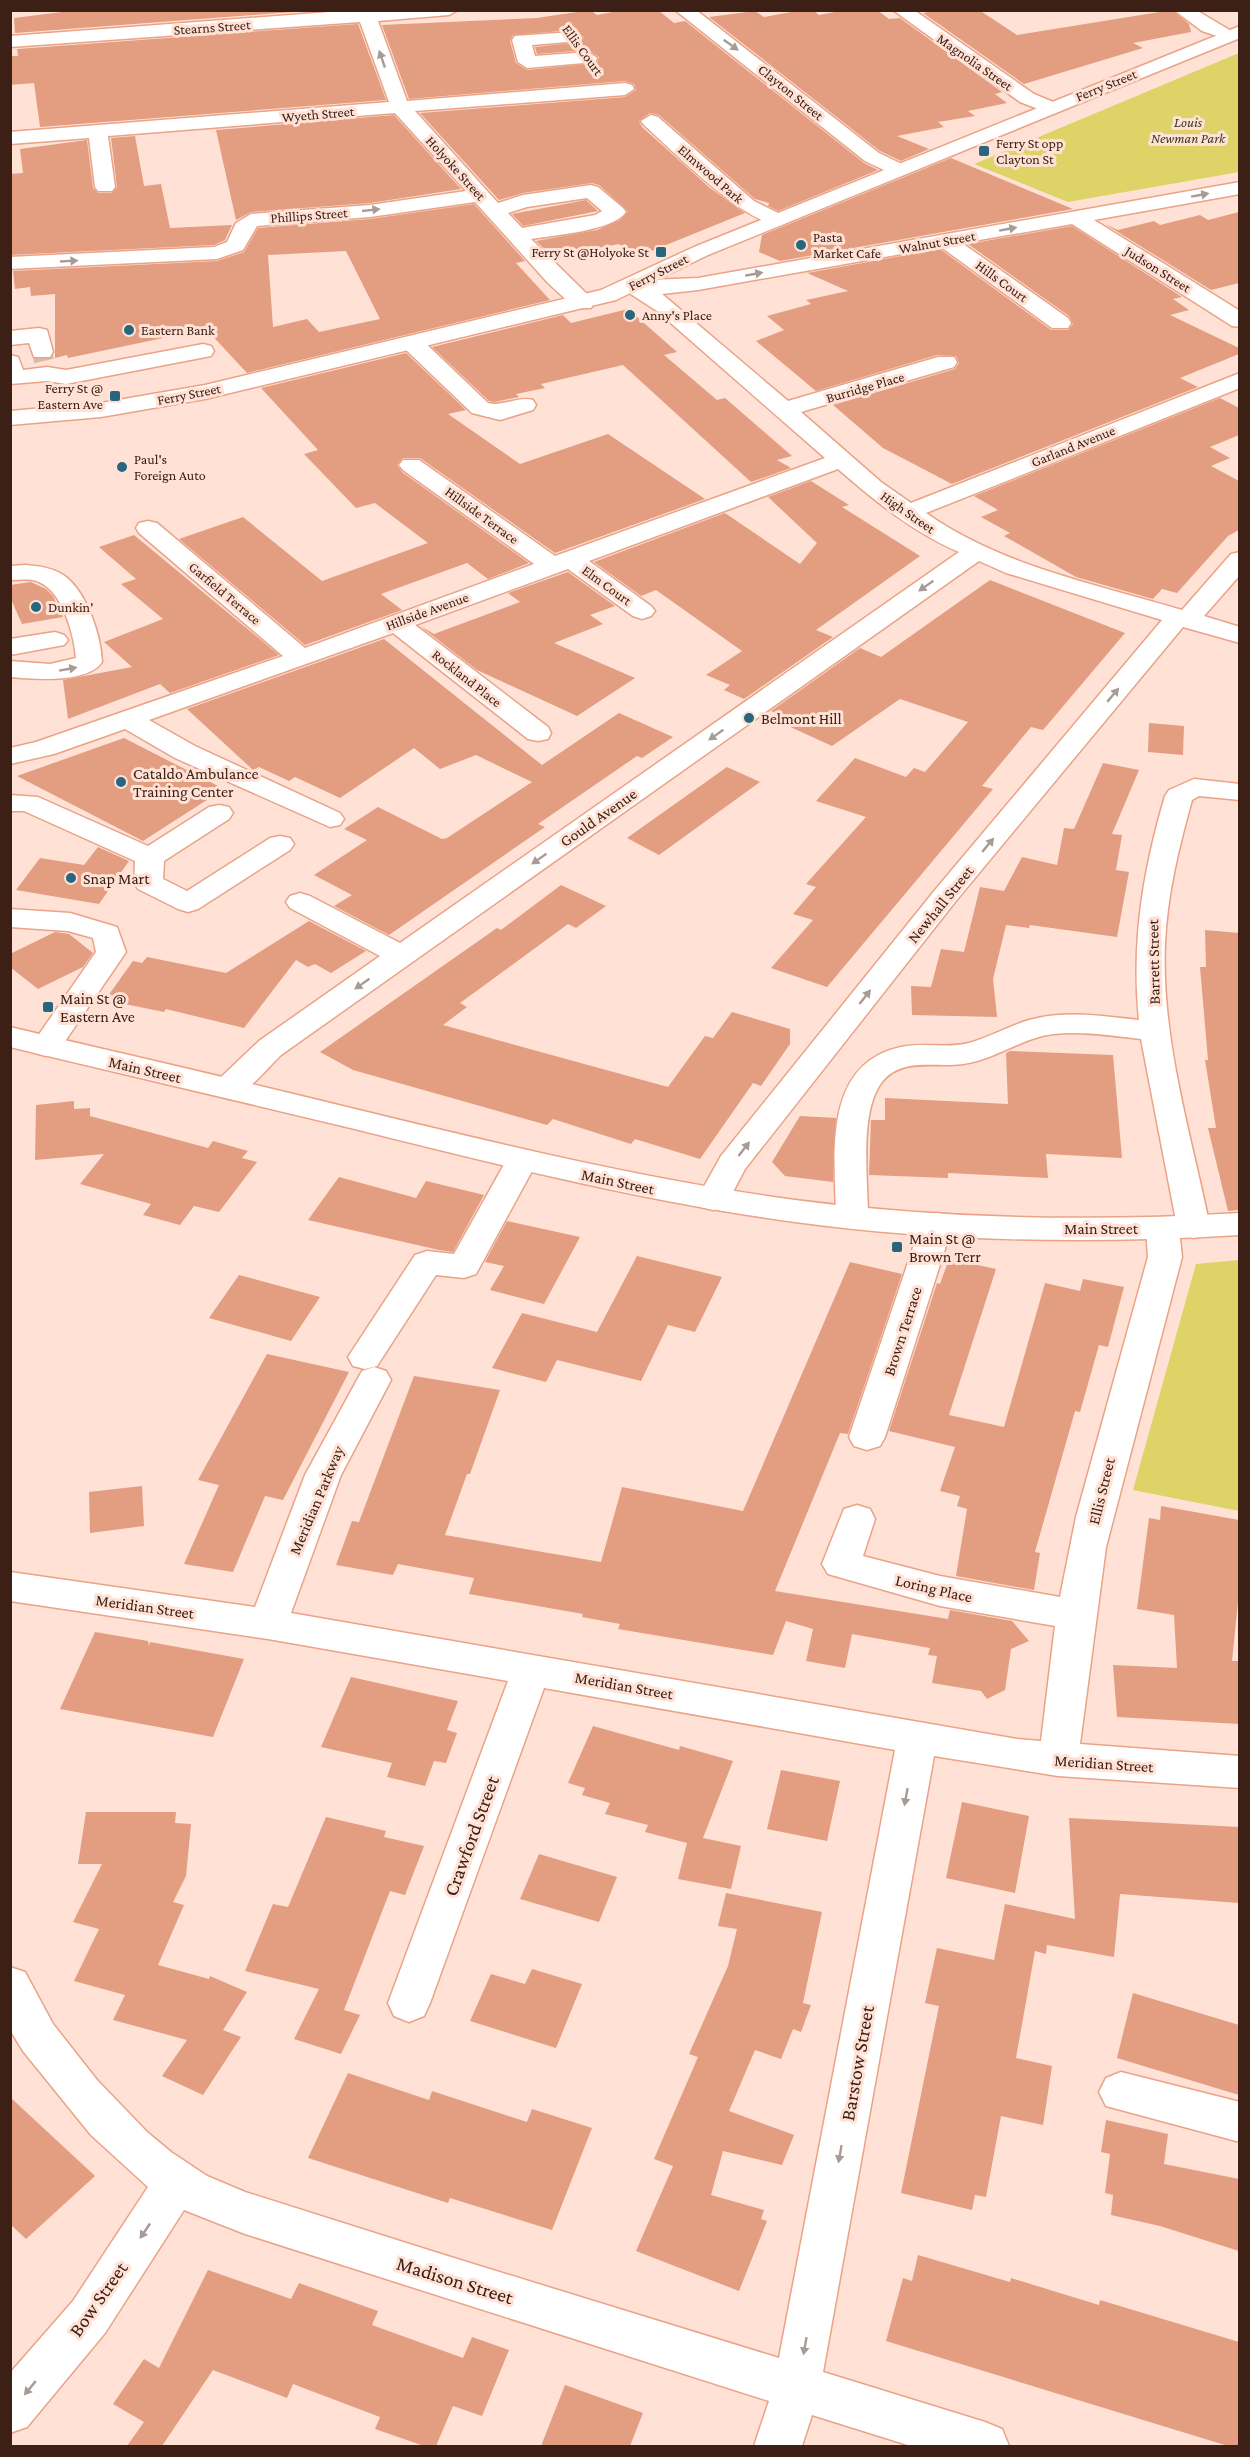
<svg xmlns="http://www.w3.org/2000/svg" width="1250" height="2457" viewBox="0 0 1250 2457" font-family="'Crimson Pro',serif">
<rect width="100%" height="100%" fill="#ffe1d5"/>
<path fill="#ded367" d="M1239 53V172L1068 202 974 164Z
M1239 1260V1511L1133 1490 1196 1264Z"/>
<path fill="#e39d80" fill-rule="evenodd" d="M78 10H319L15 33 14 18Z
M590 10 597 15 623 10H658L674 23 685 21 864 163 878 170 778 211 768 206 769 203 755 199 659 115 650 113 639 121 642 127 710 188 745 213 634 258 619 244 552 256 536 241 597 230 620 220 628 211 599 185 592 183 523 193 499 200 420 113 625 97 636 90 634 84 625 81 409 99 382 25 537 18ZM573 30 584 37 581 42 535 47 537 54 588 50 599 57 597 63 527 70 516 63 510 41 513 35Z
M802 10H813L819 15 845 10H877L889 19 900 18 1002 92 995 94 1007 103 968 111 975 116 938 122 944 127 897 136 929 149 901 161 880 151 709 17 755 11 764 17Z
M939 10H979L1017 35 1172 10 1189 24 1191 32 1133 43 1143 48 1024 84 923 13Z
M358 24 386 100 40 127 34 83 10 85V56H18L17 49Z
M394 115 461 189 370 203 251 212 236 220 216 130Z
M135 136 144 186 161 184 170 228 232 225 225 240 214 245 10 255V174L23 173 20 149 87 140 93 188 98 193H112L117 187 111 138Z
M951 158 1073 209 780 261 759 252 762 235Z
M586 200 598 211 523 226 512 214Z
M474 204 525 261 516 263 550 300 247 373 206 329 68 358 67 355 55 358V294L31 296 30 287 15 289 13 271 217 261 244 252 258 228 370 219ZM346 251 380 319 319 332 307 319 273 327 268 255Z
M1239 212V283L1211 290 1105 224 1118 230 1154 221 1160 225 1200 215 1208 220Z
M1072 226 1182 297 1173 299 1189 310 1170 315 1239 348V354L1180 378 1198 387 952 484 883 448 833 405 955 369 959 363 956 356 937 355 816 391 756 341 784 330 767 316 811 304 806 300 848 291 807 273 940 249 1051 330H1068L1073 324 1069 316 968 244Z
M628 309 677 352 664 355 717 400 725 398 792 456 777 460 791 468 751 482 623 365 541 384 545 388 516 394 519 397 494 402 489 401 432 347 563 315 571 323Z
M406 353 466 410 448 414 520 464 608 434 705 499 555 553 420 458H403L397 465 402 472 529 563 488 579 467 563 381 594 402 610 305 645 179 539 243 517 322 581 428 543 375 503 356 508 304 454 318 450 261 388Z
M1220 398 1239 408V435L1210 447 1230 458 1211 466 1239 481V530L1228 536 1177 593 1162 589 1153 599 1076 577 1004 536 1010 533 981 517 998 510 974 496Z
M811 481 849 505 842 507 920 556 816 630 833 637 744 699 724 690 730 685 706 675 742 651 656 590 641 596 594 562 725 513 800 564 817 543 768 497Z
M134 535 279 655 170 693 160 684 68 719 63 680 132 667 104 642 163 619 121 584 136 579 99 547Z
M568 572 615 606 590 615 603 624 554 643 635 678 577 716 477 670 420 626 434 634 520 602 508 593Z
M990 580 1125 633 1043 730 1031 727 982 786 993 789 827 987 771 968 813 920 793 914 816 887 806 884 866 817 816 801 855 758 906 777 914 768 925 772 968 722 900 699 832 746 786 725 792 721 771 711 860 648 881 657Z
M31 582 46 589 53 596 63 617 22 624 10 597V585Z
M384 639 542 765 619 713 673 737 642 758 637 756 538 824 545 827 389 935 334 906 352 895 314 875 367 840 344 829 378 807 442 839 447 838 532 782 476 755 440 769 414 748 340 798 295 777 289 781 259 767 253 770 187 709Z
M1149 723 1184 726 1183 755 1148 752Z
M124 738 224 789 143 841 17 776Z
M1103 763 1139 770 1112 834 1122 835 1116 870 1129 872 1117 937 1030 925 1029 928 1006 925 993 979 997 1017 912 1015 911 986 931 987 941 949 964 952 980 887 1004 891 1022 857 1057 865 1064 828 1074 829Z
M727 767 760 782 659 855 627 838Z
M98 847 129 861 99 904 16 890 40 858 84 865Z
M561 885 606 906 576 928 568 924 460 1003 467 1007 443 1025 668 1087 705 1036 713 1038 732 1012 790 1029V1044L761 1086 753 1083 700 1159 635 1139 631 1144 553 1119 547 1125 353 1070 320 1052 497 928 501 930Z
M309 921 366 951 331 973 315 964 308 967 296 960 244 1028 166 1009 164 1012 105 1000 133 961 142 963 147 957 226 973Z
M1205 930 1239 933V1210L1228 1211 1208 1128H1216L1205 1060H1208L1200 967H1206Z
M55 932 69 934 93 953 83 967 38 989 10 967V954Z
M1010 1051 1113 1055 1122 1158 1046 1154 1048 1178 948 1173V1178L869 1175 871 1120H885V1098L1008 1104 1006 1053Z
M74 1101V1109L90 1108V1116L208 1148 213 1141 248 1151 242 1158 257 1162 219 1212 194 1206 180 1225 143 1215 151 1204 80 1184 104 1154 35 1160 36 1105Z
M800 1116 836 1118 833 1182 785 1176 772 1162Z
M339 1177 416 1198 426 1181 484 1195 453 1252 439 1250 308 1220Z
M507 1221 580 1237 544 1304 490 1290 504 1266 485 1262Z
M637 1256 722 1277 695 1332 668 1325 641 1381 557 1360 546 1382 492 1368 522 1313 597 1332Z
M949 1259 996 1269 949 1415 1004 1427 1045 1283 1080 1291 1083 1279 1124 1287 1108 1347 1099 1345 1080 1412 1075 1411 1035 1552 1040 1553 1034 1590 956 1576 967 1509 957 1506 960 1496 940 1491 955 1447 889 1431 937 1283 940 1284Z
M850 1262 902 1274 848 1434 840 1433 775 1591 948 1619 950 1610 1012 1621 1029 1641 1011 1649 1005 1690 987 1699 981 1691 932 1683 937 1656 928 1655 930 1648 852 1634 845 1668 806 1661 813 1629 786 1621 773 1655 618 1629 620 1624 582 1617 583 1614 469 1594 474 1578 398 1564 393 1575 336 1565 352 1521 359 1522 414 1376 500 1390 470 1474H467L445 1535 601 1562 622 1487 743 1511Z
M239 1275 320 1297 291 1341 209 1318Z
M267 1354 349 1372 283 1500 265 1496 233 1572 184 1564 219 1485 198 1480Z
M142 1486 144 1526 90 1533 89 1492Z
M1161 1506 1239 1520V1592L1232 1661H1239V1724L1117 1717 1113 1665 1177 1668 1174 1615 1137 1609 1149 1518 1160 1520Z
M95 1632 148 1641 149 1646 150 1642 244 1659 213 1737 60 1709Z
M351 1677 458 1701 447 1730 457 1733 446 1763 434 1761 425 1786 387 1777 392 1763 321 1747Z
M593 1726 679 1750 680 1746 733 1761 703 1838 741 1846 731 1889 678 1879 687 1843 645 1832 648 1825 605 1814 610 1803 582 1795 585 1788 568 1783Z
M781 1770 840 1781 827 1841 767 1829Z
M962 1802 1029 1816 1015 1893 946 1878Z
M86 1812H176L175 1823 191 1824 186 1876 173 1902 184 1905 158 1965 209 1979 210 1976 247 1992 223 2030 241 2037 203 2095 162 2076 187 2040 113 2020 125 1995 74 1981 99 1929 73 1922 102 1864H78Z
M326 1817 386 1831 384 1837 424 1846 405 1895 390 1891 344 2010 360 2015 341 2054 294 2039 319 1989 245 1971 273 1904 288 1907Z
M1069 1818 1239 1827V1903L1120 1894 1114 1957 1047 1945 1046 1954 1035 1951 1016 2058 1052 2066 1043 2125 1001 2116 986 2197 975 2195 972 2210 901 2193 939 2006 925 2003 937 1948 994 1960 1005 1904 1075 1919Z
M539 1854 617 1877 599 1922 520 1899Z
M726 1893 822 1912 803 2003 811 2005 801 2032 793 2029 781 2059 755 2050 729 2111 794 2135 782 2165 723 2151 711 2195 764 2210 761 2219 767 2221 739 2291 636 2251 673 2166 654 2159 698 2057 689 2054 728 1966 737 1929 718 1926Z
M532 1969 582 1984 556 2048 470 2021 491 1974 525 1984Z
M1133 1993 1239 2025V2095L1117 2058Z
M348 2073 429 2100 432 2091 527 2122 532 2109 592 2128 552 2230 450 2198 448 2203 308 2158Z
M10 2097 95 2176 26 2239 10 2224Z
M1106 2120 1168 2134 1164 2164 1239 2179V2251L1160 2226 1111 2215 1113 2195 1105 2193 1110 2154 1101 2152Z
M918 2255 1010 2282 1011 2278 1099 2305 1100 2300 1239 2342V2446H1228L886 2341 903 2278 912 2281Z
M208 2270 291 2299 299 2283 378 2311 372 2325 463 2358 472 2337 509 2350 482 2416 453 2406 436 2446H424L375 2429 380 2417 293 2384 287 2398 213 2370 162 2446H127L144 2422 113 2404 144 2359 159 2368Z
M565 2385 643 2413 630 2446H541Z"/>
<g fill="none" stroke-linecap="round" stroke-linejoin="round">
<path stroke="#d8baaf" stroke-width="20" stroke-dasharray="20 10" stroke-linecap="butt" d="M42 352 44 361"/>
<g stroke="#eaa386" stroke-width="3">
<path id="minor" d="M356 10H458L449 15 378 21 407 101 625 83 632 85 634 89 625 95 415 111 498 203 523 195 591 185 598 187 623 208 626 212C613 231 554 235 531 239L591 298 594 303 591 308H575L548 283 475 202 370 217 257 226 243 250 217 259 10 269V257L214 247 227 242 236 223 251 214 370 205 466 191 395 113 108 136 115 187 112 191H98L95 187 89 138 10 144V132L389 102 360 22 10 47V36ZM587 198 602 211 595 215 522 228 508 213 527 207Z
M675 10H696L879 153 906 166 909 170 906 174H892L865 161Z
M893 10H914L1034 94 1058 104 1061 108 1051 114 1020 102Z
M1174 10H1196L1238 35 1229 40 1202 31Z
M573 32 582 37 579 41 532 45 535 56 588 52 597 58 595 62 527 68 518 62 512 40 515 36Z
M651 115 658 117 754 201 784 216 787 220 784 224C752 232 670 148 644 125L641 121Z
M1240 182V194L1094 220 1240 311V327L1232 326 1072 224 962 243 1068 318 1071 323 1068 328H1052L941 247 698 290 662 294 788 401 938 357H954L957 362 954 367 801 412 881 482 911 503 1240 373V388L926 513C1001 566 1096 584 1182 610L1231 554 1240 552V575L1204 616 1240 627V643L1183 627 955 902 745 1169 725 1207 713 1210 701 1207 697 1199 721 1156 935 890 1162 620 1006 573 979 561 281 1055C263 1072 244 1102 217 1095L212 1088 217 1081 259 1041 380 956 290 908 286 902 290 896 300 893 310 896 400 943 959 552C914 533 875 501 838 469L589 561 651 606 655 611 651 616 642 619 633 616 568 569 415 625 548 727 551 733 548 739 538 741 528 739 393 633 149 720 195 746 340 813 344 819 340 825 330 827 175 758 125 729 54 754 10 764V748L36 742 283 656 139 533 136 528 139 523 148 521 157 523 305 648 534 564 403 470 399 465 403 460H419L555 556 825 458 657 311 626 291 623 286 626 281 698 278Z
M39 328 47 330 53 352 50 357H34L29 343 10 345V331Z
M412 336 420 338 488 403C504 407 517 396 533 400L536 405 533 410 500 420 472 413 404 348 401 343 404 338Z
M203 344 211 346 214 351 211 356 66 384 47 381 10 384V355L18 357 23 370 47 367 66 370Z
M25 565C39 566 55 568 66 577 87 594 101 635 102 662 87 684 34 679 10 677V661L50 664 76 658C74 635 63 592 39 582 31 578 20 580 10 580V566Z
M55 632 64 635 68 640 64 645 10 655V639Z
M1194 779 1240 784V800L1199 796 1192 800C1179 847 1167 895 1165 944 1161 1039 1191 1134 1210 1227L1206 1235 1194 1238 1182 1235 1179 1229 1182 1257 1106 1547 1080 1744 1240 1756V1788L1058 1776 934 1756 823 2372 985 2422 1002 2429 1009 2446H911L812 2415 802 2446H754L769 2401 245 2234 184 2210 105 2333 27 2427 10 2433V2373L73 2301 148 2187 91 2135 23 2051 10 2030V1967L25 1972 53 2024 97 2080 147 2132 171 2152 207 2176 245 2192 441 2254 779 2358 895 1750 544 1688 430 2003 424 2016 409 2022 394 2016 388 2003 508 1681 268 1639 10 1601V1572L255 1607 305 1475 362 1371 374 1367 386 1371 391 1380 341 1475 291 1613 1017 1739 1041 1741 1055 1626 940 1606 828 1574 822 1564 844 1509 857 1505 870 1509 875 1519 863 1556 940 1576 1060 1597 1076 1517 1148 1257 1146 1228 1150 1220 1162 1217 1174 1220 1177 1226 1141 1039C1113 1036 1083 1031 1054 1034 1023 1037 995 1060 963 1064 935 1068 902 1057 882 1082 859 1111 868 1181 868 1217L864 1225 852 1228 840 1225 836 1217C835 1155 822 1064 901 1047 923 1042 947 1049 969 1043 990 1037 1009 1026 1029 1020 1065 1010 1102 1016 1139 1020 1131 942 1143 871 1165 796L1169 790Z
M10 795 38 797 148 846 209 807 219 805 229 807 233 813 229 819 164 861 163 879 187 891 270 838 280 836 290 838 294 844 290 850 198 909 188 912 178 909 138 889 134 883 135 861 24 811H10Z
M10 909 70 913 117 927 126 952 57 1053 46 1056 35 1053 31 1046 96 952 93 938 68 931 10 927Z
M522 1149 533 1152 538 1160 476 1274 464 1278 436 1275 377 1366 365 1369 353 1366 348 1357 415 1255 427 1251 454 1254 511 1152Z
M937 1213 949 1216 953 1224 885 1437 880 1446 867 1450 854 1446 849 1437 921 1224 925 1216Z
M1121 2072 1240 2102V2142L1106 2106 1099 2092 1106 2078Z"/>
</g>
<g stroke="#eaa386" stroke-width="3">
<path id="major" d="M1240 26V38L708 255 616 300 205 399 101 417 10 425V411L101 403 205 385 601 290 694 247Z
M10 1027C127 1055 243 1081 359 1110 503 1145 647 1180 795 1200 942 1219 1091 1222 1240 1213V1235C1091 1244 942 1242 795 1222 647 1202 503 1166 359 1130 243 1102 127 1075 10 1047Z"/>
</g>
<use href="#minor" fill="#fff" fill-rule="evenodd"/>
<use href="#major" fill="#fff" fill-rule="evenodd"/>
</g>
<defs><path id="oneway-solid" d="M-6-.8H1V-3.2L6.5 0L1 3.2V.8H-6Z" transform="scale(1.5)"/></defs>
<g fill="#a79b96">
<use href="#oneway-solid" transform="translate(731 45) rotate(36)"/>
<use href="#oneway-solid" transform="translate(382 59) rotate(-109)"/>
<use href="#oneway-solid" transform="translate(1200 195) rotate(-10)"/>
<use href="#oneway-solid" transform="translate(371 210) rotate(-6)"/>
<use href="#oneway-solid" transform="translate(1008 229) rotate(-10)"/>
<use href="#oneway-solid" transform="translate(69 261) rotate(-3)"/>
<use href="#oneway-solid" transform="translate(754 274) rotate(-10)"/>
<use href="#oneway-solid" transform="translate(926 586) rotate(145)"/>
<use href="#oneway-solid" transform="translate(68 669) rotate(-10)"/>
<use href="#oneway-solid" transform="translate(1113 695) rotate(-50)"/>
<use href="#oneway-solid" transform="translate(716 735) rotate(145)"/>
<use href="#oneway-solid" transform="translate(988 845) rotate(-50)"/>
<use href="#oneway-solid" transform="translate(539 859) rotate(145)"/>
<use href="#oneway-solid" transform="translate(362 984) rotate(145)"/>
<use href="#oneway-solid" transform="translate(865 997) rotate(-52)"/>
<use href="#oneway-solid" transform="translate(744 1149) rotate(-52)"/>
<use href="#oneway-solid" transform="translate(906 1797) rotate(100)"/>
<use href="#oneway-solid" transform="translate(840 2154) rotate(100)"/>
<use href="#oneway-solid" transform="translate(145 2231) rotate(124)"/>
<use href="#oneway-solid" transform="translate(805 2346) rotate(100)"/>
<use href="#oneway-solid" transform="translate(30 2388) rotate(130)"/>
</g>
<g fill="#27667c" stroke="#ffe1d5" stroke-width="2">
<rect x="978" y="145" width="12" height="12" rx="3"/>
<circle cx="801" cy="245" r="6"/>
<rect x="655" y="246" width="12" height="12" rx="3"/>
<circle cx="630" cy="315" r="6"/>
<circle cx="129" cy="330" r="6"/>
<rect x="109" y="390" width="12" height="12" rx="3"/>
<circle cx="122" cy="467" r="6"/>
<circle cx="36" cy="607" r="6"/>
<circle cx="749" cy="718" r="6"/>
<circle cx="121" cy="782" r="6"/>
<circle cx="71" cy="878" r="6"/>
<rect x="42" y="1001" width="12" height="12" rx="3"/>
<rect x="891" y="1241" width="12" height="12" rx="3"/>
</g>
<g text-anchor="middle" stroke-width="6" stroke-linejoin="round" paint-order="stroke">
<g font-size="14" fill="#3c2015" stroke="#ffe1d5">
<text transform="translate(212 27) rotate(-4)" y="5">Stearns Street</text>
<text transform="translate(583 50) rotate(54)" y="5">Ellis Court</text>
<text transform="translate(975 62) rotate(35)" y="5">Magnolia Street</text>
<text transform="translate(1106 85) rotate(-22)" y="5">Ferry Street</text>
<text transform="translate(791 92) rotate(39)" y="5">Clayton Street</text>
<text transform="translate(318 114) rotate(-5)" y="5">Wyeth Street</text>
<text transform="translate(456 168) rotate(48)" y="5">Holyoke Street</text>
<text transform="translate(711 174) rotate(41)" y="5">Elmwood Park</text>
<text transform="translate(309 215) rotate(-4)" y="5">Phillips Street</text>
<text transform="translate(937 242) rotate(-10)" y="5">Walnut Street</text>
<text transform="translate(1158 269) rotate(32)" y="5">Judson Street</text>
<text transform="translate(658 272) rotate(-27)" y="5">Ferry Street</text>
<text transform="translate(1002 281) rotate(36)" y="5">Hills Court</text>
<text transform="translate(865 387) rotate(-16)" y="5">Burridge Place</text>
<text transform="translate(189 394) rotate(-11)" y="5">Ferry Street</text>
<text transform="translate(1073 446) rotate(-22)" y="5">Garland Avenue</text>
<text transform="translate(908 512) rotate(35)" y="5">High Street</text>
<text transform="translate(482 515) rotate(36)" y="5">Hillside Terrace</text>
<text transform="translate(607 585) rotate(36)" y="5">Elm Court</text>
<text transform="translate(225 593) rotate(40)" y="5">Garfield Terrace</text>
<text transform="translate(427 611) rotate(-20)" y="5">Hillside Avenue</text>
<text transform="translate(467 678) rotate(38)" y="5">Rockland Place</text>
</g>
<g font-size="14" font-style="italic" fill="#39371e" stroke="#ffe1d5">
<text x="1188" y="127">Louis<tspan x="1188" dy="16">Newman Park</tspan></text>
</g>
<g font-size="14" fill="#3c2015" stroke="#ffe1d5" text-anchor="start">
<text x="996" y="148">Ferry St opp<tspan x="996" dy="16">Clayton St</tspan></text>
<text x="813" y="242">Pasta<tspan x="813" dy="16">Market Cafe</tspan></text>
<text x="649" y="257" text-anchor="end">Ferry St @Holyoke St</text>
<text x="642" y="320">Anny's Place</text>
<text x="141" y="335">Eastern Bank</text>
<text x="103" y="393" text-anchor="end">Ferry St @<tspan x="103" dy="16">Eastern Ave</tspan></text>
<text x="134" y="464">Paul's<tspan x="134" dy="16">Foreign Auto</tspan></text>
<text x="48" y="612">Dunkin'</text>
</g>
<g font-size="16" fill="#3c2015" stroke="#ffe1d5" text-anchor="start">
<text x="761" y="724">Belmont Hill</text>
<text x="133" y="779">Cataldo Ambulance<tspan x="133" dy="18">Training Center</tspan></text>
<text x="83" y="884">Snap Mart</text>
<text x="60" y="1004">Main St @<tspan x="60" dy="18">Eastern Ave</tspan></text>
<text x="909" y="1244">Main St @<tspan x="909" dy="18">Brown Terr</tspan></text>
</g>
<g font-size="16" fill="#3c2015" stroke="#ffe1d5">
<text transform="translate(598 817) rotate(-35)" y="6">Gould Avenue</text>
<text transform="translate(940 904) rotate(-51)" y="6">Newhall Street</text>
<text transform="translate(1153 962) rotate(-91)" y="6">Barrett Street</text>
<text transform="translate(145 1069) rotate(13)" y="6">Main Street</text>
<text transform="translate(618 1181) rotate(12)" y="6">Main Street</text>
<text x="1101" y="1234">Main Street</text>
<text transform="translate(902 1331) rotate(-72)" y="6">Brown Terrace</text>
<text transform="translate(1101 1491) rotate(-76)" y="6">Ellis Street</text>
<text transform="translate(316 1500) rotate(-67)" y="6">Meridian Parkway</text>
<text transform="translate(934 1588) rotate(13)" y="6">Loring Place</text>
<text transform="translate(145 1606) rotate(8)" y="6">Meridian Street</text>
<text transform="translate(624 1685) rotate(10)" y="6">Meridian Street</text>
<text transform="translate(1104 1763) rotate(4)" y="6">Meridian Street</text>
</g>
<g font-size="20" fill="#3c2015" stroke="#ffe1d5">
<text transform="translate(471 1836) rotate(-70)" y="7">Crawford Street</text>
<text transform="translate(857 2063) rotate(-80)" y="7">Barstow Street</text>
<text transform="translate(455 2280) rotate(17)" y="7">Madison Street</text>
<text transform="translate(98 2299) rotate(-55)" y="7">Bow Street</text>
</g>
</g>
<rect width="1250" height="2457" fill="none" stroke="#3c2015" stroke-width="24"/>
</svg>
